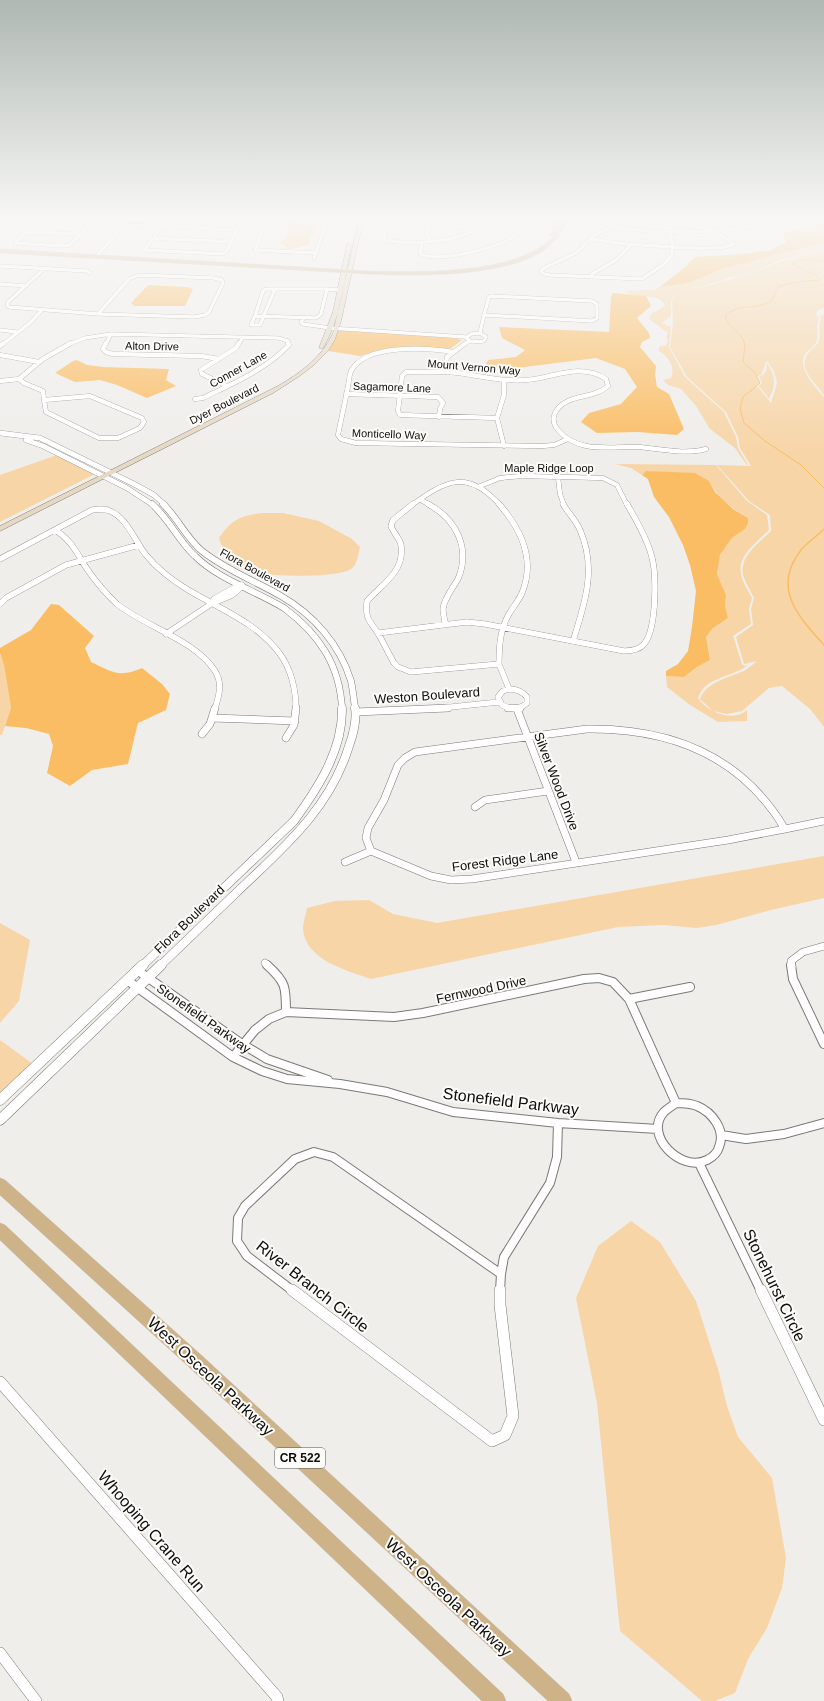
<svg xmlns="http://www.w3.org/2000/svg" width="824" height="1701" viewBox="0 0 824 1701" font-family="Helvetica,sans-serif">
<rect width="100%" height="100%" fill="#f0eeeb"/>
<path fill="#f7d5a7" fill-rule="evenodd" d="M824 243V248C810 253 795 256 781 260 764 266 746 278 728 277L726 279 673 296 671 302V316L662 323 671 327 669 347 685 377 724 412 736 437 738 448 748 465H747L735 448 710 429 696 406 681 389 668 385 663 380 671 378C676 367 668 356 659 351V347L666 345 668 341 666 337 668 333 649 319 651 314 665 306C660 292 636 299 624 291L653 290 660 287 689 283 719 270 788 251Z
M824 249V308L818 310 816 314 819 319C815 327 820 334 816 343 814 347 808 350 805 354 797 368 815 387 824 397V727L810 709 782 686 769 688 742 711 727 714 713 711 700 699C706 682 730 677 744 671 749 668 753 664 757 661L744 664 736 637 753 625 751 609 754 598C751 591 745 582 743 575 739 556 760 542 771 531L770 515 749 501 717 465 751 466 740 448 738 437 726 412 687 377 670 347 673 324 672 302 673 298 678 294 749 274 782 261ZM767 361 774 371 777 383 771 403 759 388 756 387 760 383 757 376 761 375C764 370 764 365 767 361Z
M824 314V395C817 384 798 370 807 355 810 350 815 347 818 343 822 335 817 327 821 319L819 317Z
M767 363C776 376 776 385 769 399L761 388 758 387 762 383 759 376 763 375 766 371Z
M57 455 95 474 0 522V475Z
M615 464 716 465 747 501 767 515 769 530C757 542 737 556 741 574 742 582 749 591 752 598L749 609 751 624 733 636 742 664 744 666 748 665C732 678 705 676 698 698 707 712 733 723 747 710V721L718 722 690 705 667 687 666 676 684 677 697 667 710 660 706 637 713 628 728 618 725 606 726 595 717 574 720 555 732 538 745 529 748 518C732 508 718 498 709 481L646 471 642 475 631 468Z
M262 513H283L319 521 352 539 360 547C358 554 358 564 351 569 336 579 258 577 241 569 227 563 223 550 219 538 232 519 240 516 262 513Z
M0 653 4 665 11 708 2 735H0Z
M824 856V898L771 910 716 925 697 928 663 925 618 927 371 979C348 971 305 960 303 929 303 923 306 914 307 908L335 901 369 900 393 914 437 923Z
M0 923 30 940 19 1001 0 1023Z
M0 1040 33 1064 0 1095Z
M631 1221 660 1242 696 1301 718 1369 727 1406 738 1437 772 1478 786 1558 782 1588 767 1628 748 1659 735 1693 715 1701H702L620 1631 597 1403 576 1298 598 1246Z"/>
<path fill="#fabd64" d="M295 216H306L314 222 309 223V225L317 228 311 236 310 244C302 246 295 249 287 249L286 246 280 244 279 243 286 238 290 228 286 224 288 220Z
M824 222V243L788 251 719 270 689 283 660 287 685 267 695 257 743 254 771 250 786 242 783 232 799 230Z
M148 285 187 287 193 289 185 306H134L131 303Z
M613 293 646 296 651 306 637 318 649 333 650 338 642 342 640 347 656 366 655 375 657 387 669 394 684 429 677 435 638 432 597 433 581 422 589 413 621 404 637 387 625 369 596 358 517 368 484 367 488 360 516 357 525 350 502 338 499 327 609 332 611 296Z
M339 329 437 335 462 340 450 349 402 348 375 351 360 356 328 351Z
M77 360 87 365 103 367 169 369 166 380 176 386 147 398 117 385 100 380 75 382 55 373 73 361Z
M646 471 695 473 709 481 715 492 733 509 748 518V523L745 529 732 538 720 555 717 574 726 595 725 606 728 618 713 628 706 637 710 660 697 667 684 677 666 676V671L678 664 688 651 692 627 696 591 690 565 683 545 669 517 654 497 648 479 642 475Z
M51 604 59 605 94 636 85 648 91 662C112 672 119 678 142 668L162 684 170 694 166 710 138 723 128 764 92 770 70 786 47 773 53 746 49 734 26 728 5 726 11 708 4 665 0 653V648L31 630Z"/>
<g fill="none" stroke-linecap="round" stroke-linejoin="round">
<path stroke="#fabd64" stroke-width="1" d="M824 261 801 260 792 264 816 275 820 280C810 281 784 282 778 288 773 294 776 300 765 304 751 309 737 304 725 316 728 329 741 331 744 342 746 348 743 356 743 362L755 373 760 383 743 397 740 408 744 423 765 441 801 465 824 488"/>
<path stroke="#fabd64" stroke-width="1.5" d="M824 529C817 536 808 542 801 550 771 588 798 616 824 645"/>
<g stroke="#7b7977" stroke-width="4">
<path id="minor-far5" d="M43 216 15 243 62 246 70 245 98 216
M170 216 144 250 223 254 228 249 243 216
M207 216 242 219
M269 216 255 250 316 253
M313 216 326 224 314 258
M388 216 384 240C409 245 456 243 478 228 482 225 485 220 487 216
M497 216 613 224
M724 216 741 220 755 227
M325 222C374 214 428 223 477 229
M92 223 236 230
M428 224 427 236 430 241
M611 227C676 236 737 234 800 216
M27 232 81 234
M670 233 673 247
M153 238 231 242
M590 239 626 244 673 247
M590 239 576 253 544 268 541 271 544 274 550 275 642 279 664 264 671 256 673 247
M590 239 594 235 611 227 618 221H649L711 229 734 244C725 250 685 248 673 247
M422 242 420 254C441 263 499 248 518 234 523 230 526 222 529 216
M96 257 132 216
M0 266 87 271 90 273
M44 269 8 302 7 305 9 307 98 314
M139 275 214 278 222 280 223 283 209 312 205 315 194 317 98 314 129 279Z
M591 277 592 274 616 260 631 245
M0 284 26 286
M266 289H327L321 314 316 318 255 316 263 291Z
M327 289 340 290
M491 296 592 301 597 304V318L592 321 484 315 489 297Z
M255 316 251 325H260L275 289
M304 318 301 322 303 324 330 328 466 337
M0 330 17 332
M480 333 484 315
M480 333 486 337 484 341 472 342 466 338 471 334Z
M3 344 30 323 42 310
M69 344 85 338 111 334 278 338 288 341 289 344
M106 344 111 334
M239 344 243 337
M465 344 469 341"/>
</g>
<g stroke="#7b7977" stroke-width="5">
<path id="minor-far4" d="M106 343 103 349 106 352 113 354 201 356 219 359
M0 346 4 343
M453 352C427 348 366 343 351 371 349 376 349 381 348 386 345 403 341 419 338 435L341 439 356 443 542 446 554 445 568 439
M0 355 39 362
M445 372 447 357 466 343
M0 381 19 379
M504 381V395L497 418 504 446
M227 386 202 374 201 370 236 348 239 343
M346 394 438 397 443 403 440 409 439 417
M90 396 142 418 144 422 140 428 118 438H99L46 412 44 400Z
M195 399 203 398C234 383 265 370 289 345L288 343
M44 400 43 391 24 383 19 379 43 359 71 343
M497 418 400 415 398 411 402 376 406 372C423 372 441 371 458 373 481 376 503 382 526 380 553 378 580 362 606 379L608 386C593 400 565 393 555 413 552 419 554 425 558 430 578 454 611 446 639 447 660 449 685 455 706 449
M558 477 560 494 564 505
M478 487 500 478 521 476 603 478 617 485 627 505
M421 500 430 505
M412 505C446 480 468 469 500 505"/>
</g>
<g stroke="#7b7977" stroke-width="6">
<path id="minor-far3" d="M413 504 393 520 391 526C393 532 400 539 401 545 405 572 382 584 367 601 365 621 370 620 379 635 384 644 389 654 394 663L398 667 411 672 499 664
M428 504C456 519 471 548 458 579 453 588 444 598 443 609 443 614 445 619 445 624
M499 504C521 529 536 559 522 593 519 600 513 607 509 614 500 629 499 647 499 664
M563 504C568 513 576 520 580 530 597 568 585 603 573 641
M55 530C72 540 77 554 87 569 96 582 106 594 117 604 146 627 195 640 215 671 223 684 219 695 215 709
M0 559 92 510C98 509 104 508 110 511 127 518 135 541 146 555 151 561 157 567 163 572 199 603 252 615 280 654 291 669 296 690 296 709
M213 603 214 599 239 585
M0 604 6 598 66 565 139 545
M378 633 467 622 485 624 624 651C631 651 639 650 644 644 657 629 657 572 651 554 646 536 636 520 627 504
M166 634C181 624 196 614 211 604 222 598 234 598 242 585
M499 664 509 689
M509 689C517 689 522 691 527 697V703C519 710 511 710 502 705L498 697 503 691Z
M432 709 499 702"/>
</g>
<g stroke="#7b7977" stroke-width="8">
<path id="minor-far2" d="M508 708H520
M517 709 576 862
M356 712 448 708
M213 718 295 721
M587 729C670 728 741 755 785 829L728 840 472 879 451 880 431 876 371 851 366 838 368 828 384 800 398 765 405 758 415 752Z
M202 734 210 724 215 708
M286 738 294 725 296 708
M475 807 485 800 548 791
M785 829 824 821
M345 862 371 851
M265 963 268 966
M792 966 791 961 803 952 824 946"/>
</g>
<g stroke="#7b7977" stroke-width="10">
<path id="minor-far1" d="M267 965C286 982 286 987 286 1012
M791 965 793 979 824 1044
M137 970 242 1044 267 1059 328 1080
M127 980 233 1057 262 1071 287 1079 340 1084 387 1092 453 1112 558 1123 658 1129
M629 999 690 987
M233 1057 255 1030 269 1019 286 1012 394 1017 423 1013 584 979 599 978 613 982 629 999 676 1103
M676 1103C683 1103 690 1103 697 1106 712 1112 726 1130 719 1147 717 1154 713 1157 707 1160 681 1173 643 1135 664 1112 667 1109 672 1106 676 1103Z
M721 1135 746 1139 784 1134 824 1123
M699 1163 761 1291
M501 1274 504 1257 550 1183 557 1157 558 1123
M293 1291 247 1256 237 1241 238 1218 245 1206 295 1159 314 1152 333 1157 501 1274
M500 1291 501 1274"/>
</g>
<g stroke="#7b7977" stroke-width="12">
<path id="minor" d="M292 1290 492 1441 505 1435 513 1416 500 1305V1290
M761 1290 824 1420
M0 1382 277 1697 278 1701
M0 1653 36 1701"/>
</g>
<g stroke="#7b7977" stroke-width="5.5">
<path id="tertiary-far3" d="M0 433 40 438 134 484 154 495 165 505
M26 440 43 446 127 488 153 505"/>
</g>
<g stroke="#7b7977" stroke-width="7">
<path id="tertiary-far2" d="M152 504C169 519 178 540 195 556 218 579 256 591 284 608 319 634 340 665 342 709
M163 504C178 518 186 538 202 551 226 570 255 581 281 596 314 615 340 645 351 681 353 690 354 700 355 709"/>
</g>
<g stroke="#7b7977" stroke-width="9">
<path id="tertiary-far1" d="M142 966 294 821C318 788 343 750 342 708
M160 966C186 941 212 916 237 892 283 848 330 809 349 746 353 735 357 720 355 708"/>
</g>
<g stroke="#7b7977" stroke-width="11">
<path id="tertiary" d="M0 1100 143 965
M0 1120 161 965"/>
</g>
<g stroke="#7b7977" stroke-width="1">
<path id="secondary" d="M360 216H364L341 321 335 339 328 351 314 365 298 377 273 393 0 531V526L278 386C300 373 322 358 333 333Z
M349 243 351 244C345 279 341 318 323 348H319L333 312 347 244Z"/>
</g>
<g stroke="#cacac9" stroke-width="1">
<path id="primary" d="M558 216H562L554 236 566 216H570C565 229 558 239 547 248 508 278 415 276 367 274L0 253V249L367 271C418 272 517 276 554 236L550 235Z
M0 1178 5 1180 200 1354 569 1694 572 1701H548L188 1366 0 1195Z
M0 1223 5 1225 503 1694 506 1701H482L0 1240Z"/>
</g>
<use href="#minor-far5" stroke="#fff" stroke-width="3.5"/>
<use href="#minor-far4" stroke="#fff" stroke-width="4.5"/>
<use href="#minor-far3" stroke="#fff" stroke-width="5.5"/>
<use href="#minor-far2" stroke="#fff" stroke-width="7"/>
<use href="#minor-far1" stroke="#fff" stroke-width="8"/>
<use href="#minor" stroke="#fff" stroke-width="11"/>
<use href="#tertiary-far3" stroke="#fff" stroke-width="5"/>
<use href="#tertiary-far2" stroke="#fff" stroke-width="6"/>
<use href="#tertiary-far1" stroke="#fff" stroke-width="8"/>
<use href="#tertiary" stroke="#fff" stroke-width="10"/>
<use href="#secondary" fill="#e6d8c3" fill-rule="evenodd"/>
<use href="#primary" fill="#ceb288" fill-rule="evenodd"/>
</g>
<linearGradient id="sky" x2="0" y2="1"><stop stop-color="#afb8b3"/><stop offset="0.48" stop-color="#f8f7f6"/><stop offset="1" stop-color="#f8f7f6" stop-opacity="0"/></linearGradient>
<rect width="824" height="454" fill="url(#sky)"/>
<g text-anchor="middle" stroke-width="4" stroke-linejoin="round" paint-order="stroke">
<g font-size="11" fill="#0c0c0b" stroke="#fdfbf8">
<text transform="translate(152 346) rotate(1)" y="4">Alton Drive</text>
<text transform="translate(474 367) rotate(5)" y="4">Mount Vernon Way</text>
<text transform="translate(238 369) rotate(-29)" y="4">Conner Lane</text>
<text transform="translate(392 387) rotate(2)" y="4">Sagamore Lane</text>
<text transform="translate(224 404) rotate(-27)" y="4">Dyer Boulevard</text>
<text transform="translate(389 434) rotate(2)" y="4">Monticello Way</text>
<text x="549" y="472">Maple Ridge Loop</text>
<text transform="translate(255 570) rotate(29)" y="4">Flora Boulevard</text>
</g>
<rect fill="#fdfbf8" stroke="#545452" stroke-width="1" x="275" y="1448" width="50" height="20" rx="3"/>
<g font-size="12" font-weight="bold" fill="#0c0c0b">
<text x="300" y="1462">CR 522</text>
</g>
<g font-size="13" fill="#0c0c0b" stroke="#fdfbf8">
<text transform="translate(427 695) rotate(-4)" y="5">Weston Boulevard</text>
<text transform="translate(557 781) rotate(69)" y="5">Silver Wood Drive</text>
<text transform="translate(505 860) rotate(-7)" y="5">Forest Ridge Lane</text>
<text transform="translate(189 919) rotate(-44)" y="5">Flora Boulevard</text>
<text transform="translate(481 989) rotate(-12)" y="5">Fernwood Drive</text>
<text transform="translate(204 1018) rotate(35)" y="5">Stonefield Parkway</text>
</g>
<g font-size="16" fill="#0c0c0b" stroke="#fdfbf8">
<text transform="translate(511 1101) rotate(7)" y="6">Stonefield Parkway</text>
<text transform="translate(775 1285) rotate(64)" y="6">Stonehurst Circle</text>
<text transform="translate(313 1286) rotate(38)" y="6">River Branch Circle</text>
<text transform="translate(211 1376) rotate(43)" y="6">West Osceola Parkway</text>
<text transform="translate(152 1531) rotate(49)" y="6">Whooping Crane Run</text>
<text transform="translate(449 1597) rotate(43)" y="6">West Osceola Parkway</text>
</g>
</g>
</svg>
